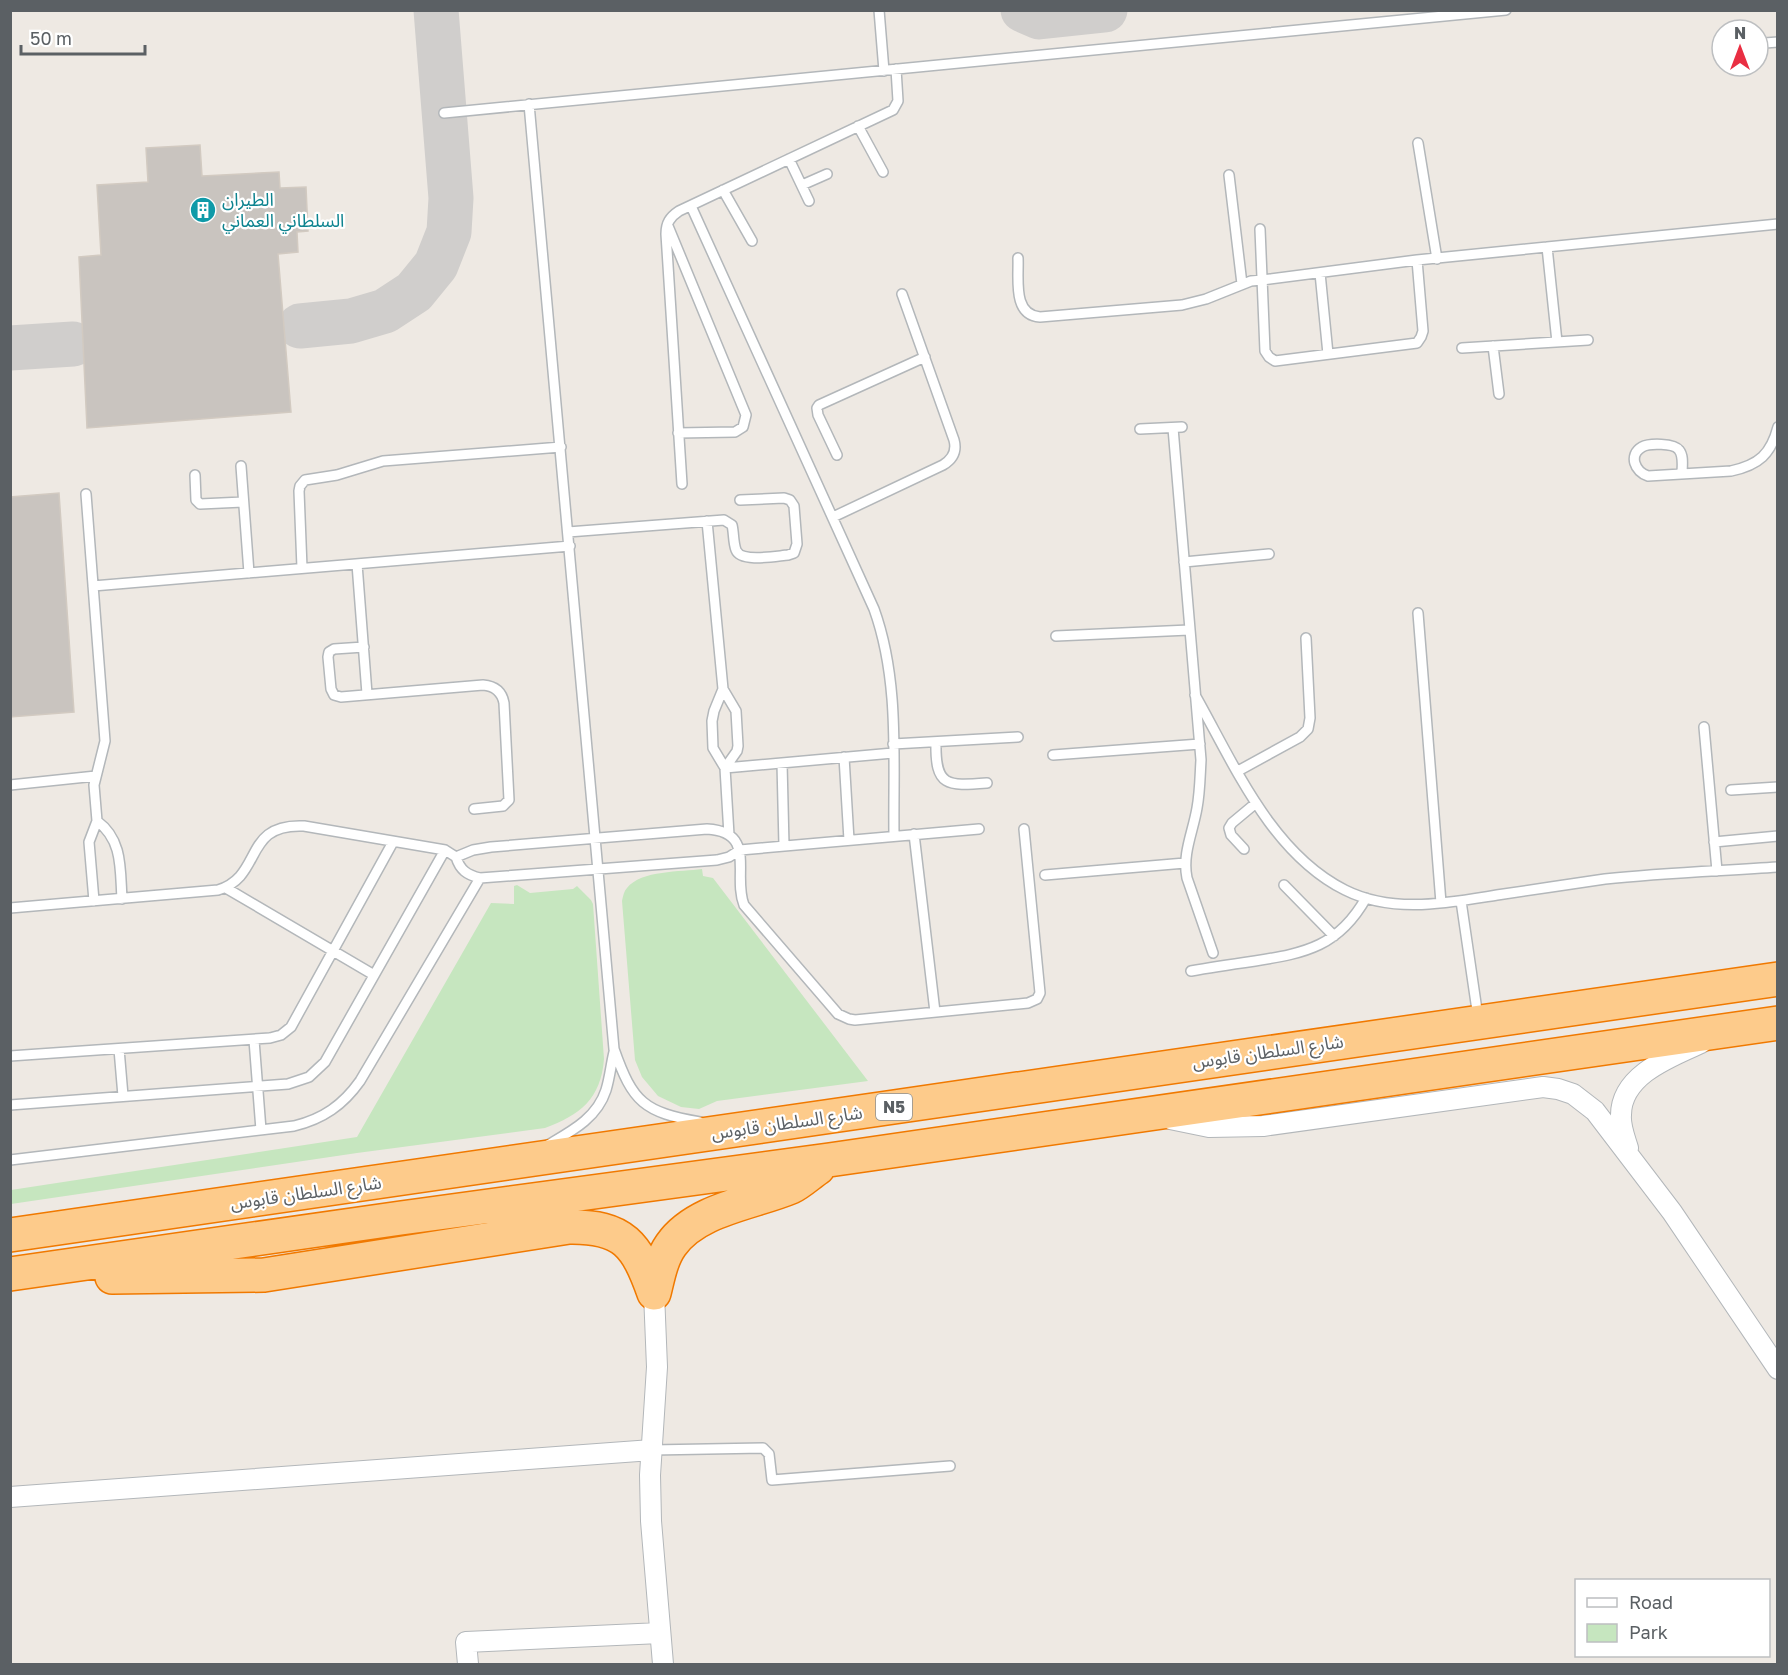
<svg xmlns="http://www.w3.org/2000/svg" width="1788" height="1675" viewBox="0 0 1788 1675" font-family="'Golos Text','Noto Sans Arabic',sans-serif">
<rect width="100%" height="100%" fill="#eee9e3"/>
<path fill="#c6e6bf" d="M702 869 703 876 713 878 868 1081 717 1101 699 1109 681 1107 658 1096 642 1077 635 1060 622 901C623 896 624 891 627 888 641 870 681 872 702 869Z
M517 885 530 893 573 889 577 886 591 900 593 904 604 1059C601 1099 580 1115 545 1128L357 1153 11 1204V1190L357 1137 491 903 514 904V886Z"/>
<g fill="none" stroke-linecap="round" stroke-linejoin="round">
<path stroke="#d0cecc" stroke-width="45" d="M1023 10 1039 17 1105 10
M300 326 351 321 385 311 414 292 436 265 449 232 451 198 436 10
M10 348 73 344"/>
</g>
<path fill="#c9c4bf" stroke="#d2cac1" stroke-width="1.5" d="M200 145 202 176 279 172 280 188 306 187 308 231 297 232 298 252 278 254 291 412 87 428 79 257 101 255 97 185 148 182 146 148Z
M59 493 74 712 10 717V497Z"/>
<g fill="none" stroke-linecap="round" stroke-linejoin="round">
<g stroke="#b3b7ba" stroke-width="12">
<path id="lane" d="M879 10 884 71
M1765 43 1778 42
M529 104 614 1049C633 1103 644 1112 700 1122
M444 113 1506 10
M858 126 883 172
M1418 143 1437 259
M789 159 809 201
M1229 175 1242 284
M802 185 827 174
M723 190 752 241
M691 206 874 609C900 681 893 761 894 836
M668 226 746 415 743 427 735 432 678 433
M1260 229 1265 351 1269 357 1275 361 1417 343 1421 337 1423 331 1417 260
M1547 247 1557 342
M1018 258C1019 278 1012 315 1040 317L1182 305 1206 299 1251 281 1262 280 1417 260 1778 224
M1320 273 1328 354
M1493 346 1499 394
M1462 348 1588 340
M1173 428 1201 760C1200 776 1200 792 1197 808 1193 832 1182 854 1187 878L1213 953
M1140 429 1182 427
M837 455 818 415 817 408 819 405 925 357
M241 466 249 573
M1682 474C1682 466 1684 456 1679 450 1674 443 1649 443 1642 447 1628 455 1635 472 1648 476L1731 471C1759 465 1771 454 1778 427
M195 475 196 500 200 504 243 502
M682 484 666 234C666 223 670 217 679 211L893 110 898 101 896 69
M86 494 105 741 94 785 97 821 89 842 94 901
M833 517 943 465C953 459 957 451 954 440L902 294
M707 521 723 689 736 711 738 746 737 751 725 768
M568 532 724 520 732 525C734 533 733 542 736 550 741 563 776 556 788 555L794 553 797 544 794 506 790 500 784 498 740 500
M1184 562 1269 554
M357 564 367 694
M302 568 299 491 300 486 305 480 337 475 383 461 561 447
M93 586 570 546
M1418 613 1441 903
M1056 636 1189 630
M364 647 334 649 329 652 328 657 331 689 334 695 341 697 483 685C495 686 502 692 504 703L509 800 503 806 474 809
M723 689 714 711 712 721 713 748 725 768 729 835
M1195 695C1234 764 1271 853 1345 890 1393 914 1447 903 1497 895 1533 890 1569 884 1605 879 1662 873 1720 871 1778 867
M1704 727 1717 871
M936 742C935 787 947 786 987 783
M893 744 1018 737
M1053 755 1200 744
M844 757 849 840
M782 763 784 846
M725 768 893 753
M1238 771 1300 737 1308 729 1310 718 1306 638
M10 785 96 776
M1731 790 1778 787
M97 821C123 840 120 869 122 899
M914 834 935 1012
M1714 842 1778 836
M1244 849 1231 835 1229 828 1232 823 1256 803
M456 857 473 850 491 847 707 829C758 832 732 875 744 905L838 1014 849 1019 855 1020 1028 1003 1037 999 1040 993 1024 829
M1045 875 1185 863
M1284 885 1334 936
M226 888 374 975
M1461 901 1478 1017
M10 908 218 890C264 876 242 823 304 826L445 850 456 857C460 870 467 875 480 878L717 860 729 857 740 850 979 829
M1191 971C1213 967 1234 964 1255 961 1306 953 1339 946 1366 898
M254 1040 261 1130
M119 1049 123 1096
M10 1056 270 1038 281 1035 291 1027 393 842
M10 1105 288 1084 309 1077 325 1062 445 850
M548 1145C572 1131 597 1118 606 1090 610 1077 611 1064 614 1052
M10 1160 294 1126C323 1119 343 1105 360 1081L480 878
M652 1450 763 1448 769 1454 772 1480 950 1466"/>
</g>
<g stroke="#b3b7ba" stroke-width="22">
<path id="street" d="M1170 1119 1209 1127 1263 1126 1543 1087 1558 1089 1573 1094 1595 1111 1672 1212 1778 1369
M1628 1148C1625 1138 1620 1126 1621 1115 1621 1075 1670 1057 1701 1043
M654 1293 657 1367 650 1475 651 1521 663 1664
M10 1497 652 1450
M468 1664 466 1642 660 1633"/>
</g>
<g stroke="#f07900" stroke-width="36">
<path id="highway" d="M10 1235C600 1151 1188 1063 1778 979
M10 1274 401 1218 829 1160 1778 1023
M112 1277 264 1275 569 1227C624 1226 637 1245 654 1293
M654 1293C658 1277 661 1259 671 1245 696 1209 753 1203 791 1187 801 1182 809 1174 818 1168"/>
</g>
<use href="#lane" stroke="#fff" stroke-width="9"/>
<use href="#street" stroke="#fff" stroke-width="20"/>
<use href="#highway" stroke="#fdcb8b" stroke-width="33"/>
</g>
<defs>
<g id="building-disc" transform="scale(1.35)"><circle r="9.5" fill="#0f9aa8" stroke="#fff"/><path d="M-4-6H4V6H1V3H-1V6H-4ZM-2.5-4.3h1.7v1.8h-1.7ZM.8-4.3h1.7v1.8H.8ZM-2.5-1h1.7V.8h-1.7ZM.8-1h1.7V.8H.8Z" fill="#fff"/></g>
</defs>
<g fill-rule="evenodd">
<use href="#building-disc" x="203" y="210"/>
</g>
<g text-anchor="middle" stroke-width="4.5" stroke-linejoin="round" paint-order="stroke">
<rect fill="#fff" stroke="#8c9092" stroke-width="1.5" x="876" y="1094" width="36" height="26" rx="4.5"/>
<g font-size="16" font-weight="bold" fill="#5b6064">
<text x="894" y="1113">N5</text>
</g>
<g font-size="18" fill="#0d838f" stroke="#fff" text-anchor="start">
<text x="222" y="206">الطيران<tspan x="222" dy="21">السلطاني العماني</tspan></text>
</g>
<g font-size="18" fill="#5b6064" stroke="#fff">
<text transform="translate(1268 1052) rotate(-8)" y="6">شارع السلطان قابوس</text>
<text transform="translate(787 1123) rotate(-8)" y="6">شارع السلطان قابوس</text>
<text transform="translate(306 1193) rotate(-8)" y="6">شارع السلطان قابوس</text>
</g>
</g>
<rect width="1788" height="1675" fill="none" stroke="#5b6064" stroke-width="24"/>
<rect x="1575" y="1579" width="195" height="78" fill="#ffffff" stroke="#bdbfc1" stroke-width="1.5"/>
<rect x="1587" y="1598" width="30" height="9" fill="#ffffff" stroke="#bdbfc1" stroke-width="1.5"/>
<text x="1629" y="1609" font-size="18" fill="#5b6064">Road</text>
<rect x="1587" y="1624" width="30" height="18" fill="#c6e6bf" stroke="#bdbfc1" stroke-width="1.5"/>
<text x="1629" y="1639" font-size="18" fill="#5b6064">Park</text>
<g transform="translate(1740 48)"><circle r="28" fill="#ffffff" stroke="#bdbfc1" stroke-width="1.5"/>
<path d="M0-4.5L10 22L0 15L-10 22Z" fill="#e92e42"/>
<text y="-9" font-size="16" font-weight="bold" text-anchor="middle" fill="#5b6064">N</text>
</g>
<path d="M21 45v9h124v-9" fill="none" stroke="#5b6064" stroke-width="3"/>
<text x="30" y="45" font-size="18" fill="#5b6064" stroke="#ffffff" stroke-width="4.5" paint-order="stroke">50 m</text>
</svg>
